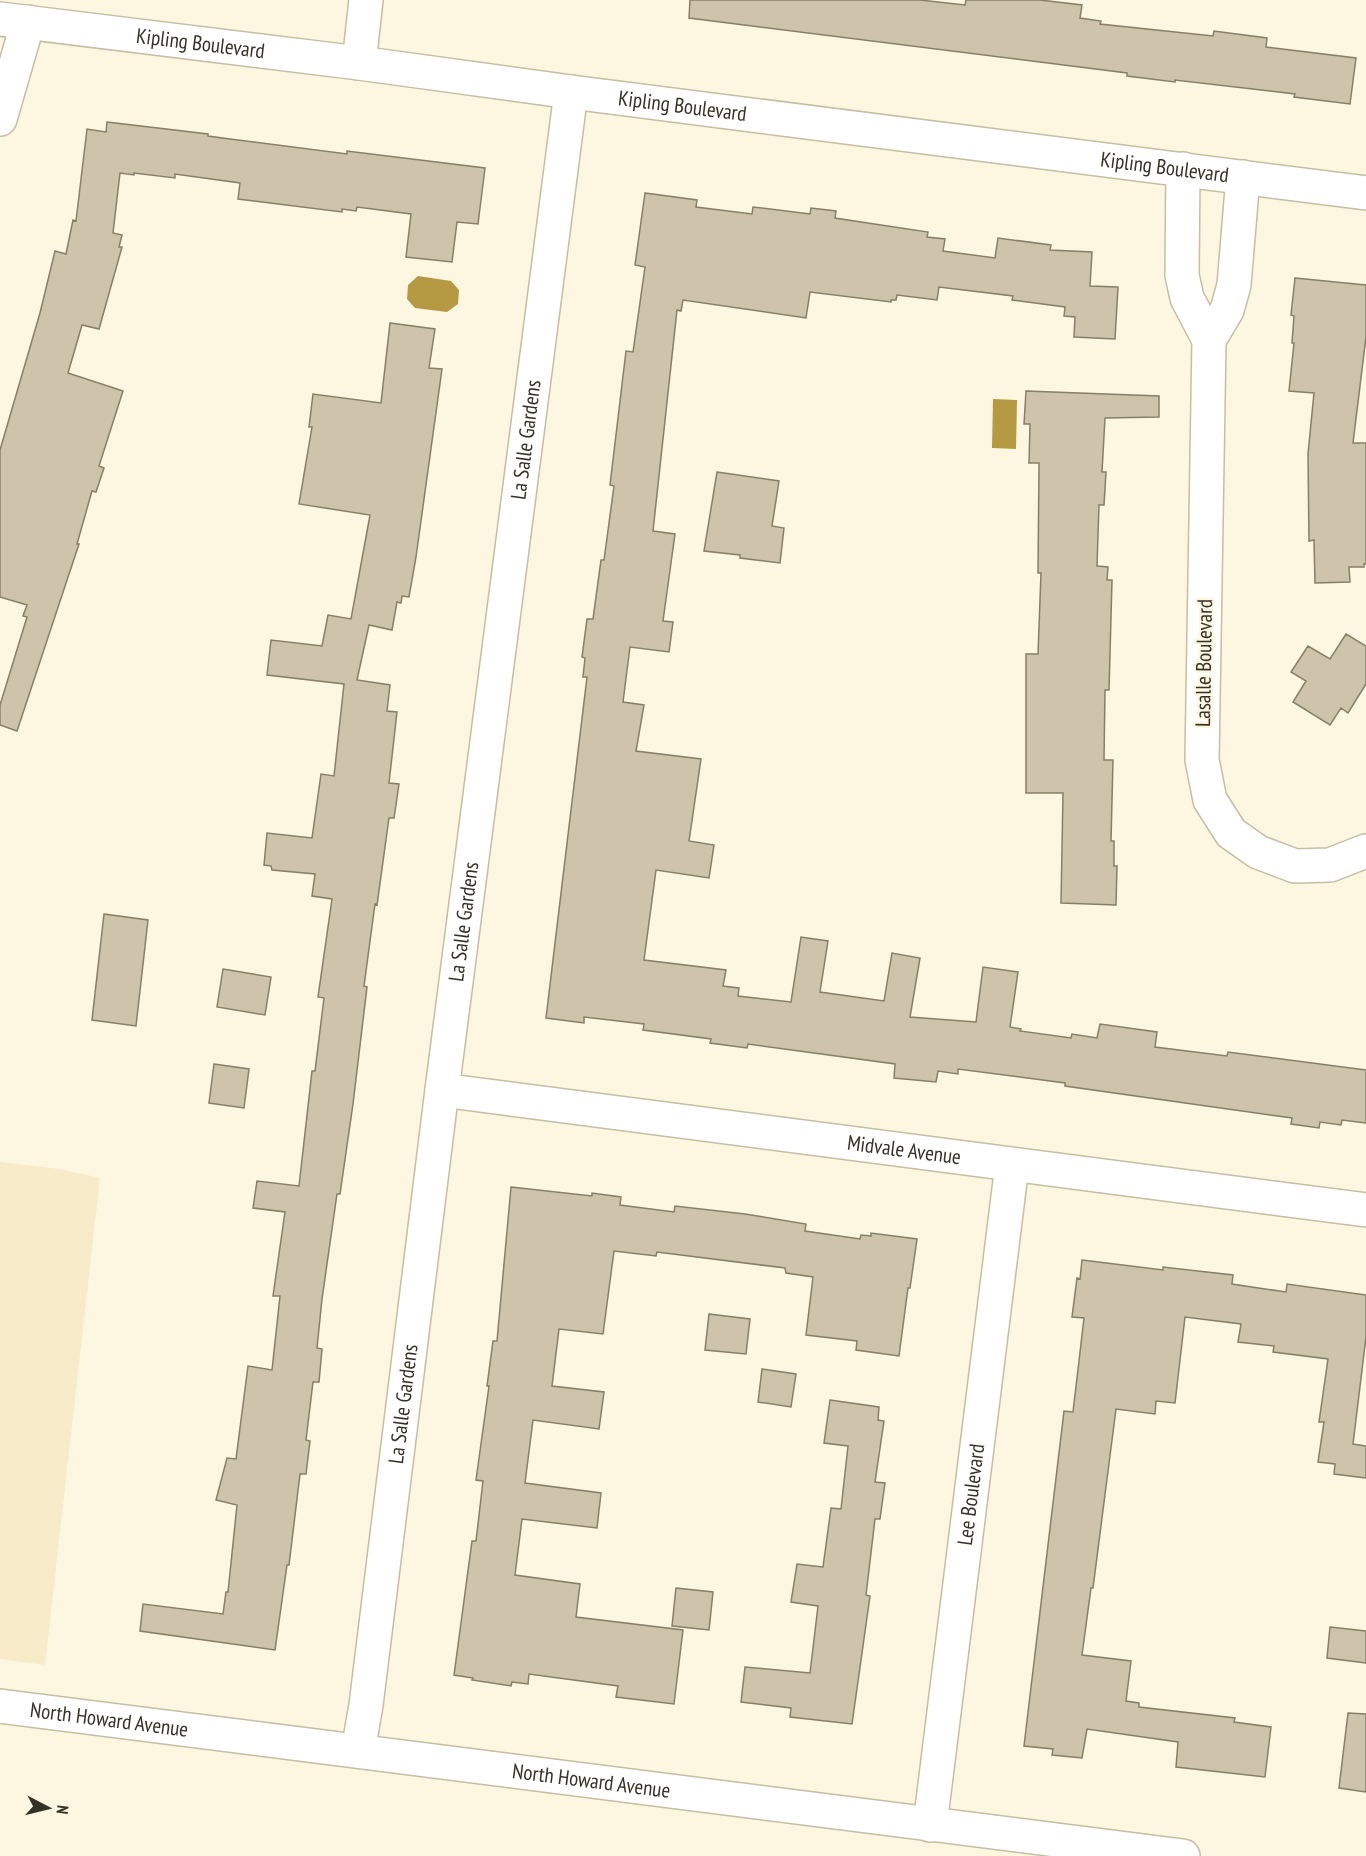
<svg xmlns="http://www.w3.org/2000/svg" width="1366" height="1856" viewBox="0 0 1366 1856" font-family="'PT Sans Narrow',sans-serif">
<rect width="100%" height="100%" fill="#fdf6e1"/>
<path fill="#f7ebca" d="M0 1162 60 1169 100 1178 45 1665 0 1659Z"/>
<path fill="#b69943" d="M418 276 451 281 459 290 458 304 447 312 415 308 407 299 408 285Z
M993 399 1017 400 1016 449 992 448Z"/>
<path fill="#cdc4ab" stroke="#877f67" stroke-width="1.5" d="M690 0H920L965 5 966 0H1040L1082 5 1080 18 1101 21 1100 24 1213 36 1214 31 1267 38 1266 47 1356 58 1350 104 1294 97 1295 94 1175 80V82L1127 76V73L689 18Z
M107 122 208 134V136L230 139 347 154V151L485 168 478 224 457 222 452 262 406 257 411 214 357 207 356 211 342 209V212L238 199 240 183 175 174V178L134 173V175L120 173 113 233 122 235 119 247H122L99 329 82 325 68 373 123 391 99 466 104 468 96 492 92 491 77 544H79L17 731 0 725V705L27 617 23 616 27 605 0 597V450L40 313 55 251 66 254 73 220 76 221 87 129 106 132Z
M645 193 697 200 696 207 752 214 753 207 810 214 811 208 836 211 835 218 928 232 927 237 945 239 943 251 995 258 998 238 1051 245 1050 250 1092 252 1090 286 1118 287 1115 339 1074 337 1075 317 1064 316 1065 307 1012 300 1013 296 939 287 937 300 897 295 896 300H891V302L810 292 806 318 683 300 681 311 677 310 653 531 675 534 663 621 673 622 669 652 630 647 623 702 644 705 636 751 701 759 689 841 714 845 709 878 656 870 644 960 726 970 723 986 739 988 738 996 791 1002 801 937 828 941 820 992 884 1001 892 953 920 958 910 1017 976 1022 983 967 1018 972 1010 1027 1021 1029 1020 1031 1071 1038 1072 1034 1097 1038 1100 1024 1157 1032 1155 1047 1227 1056 1228 1052 1366 1070V1123L1342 1120 1341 1125 1320 1122 1319 1128 1291 1124 1292 1118 1065 1086V1083L958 1069V1074L938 1071 936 1082 894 1078 895 1064 748 1044 747 1048 710 1043 711 1039 643 1030 644 1024 584 1017V1023L546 1018 587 677H583L585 658 582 657 587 619H593L601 560H604L614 486 610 485 626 351 633 352 645 267 635 265Z
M1295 278 1366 285V337L1353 443H1366V564H1364V567H1349L1350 582 1315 583 1314 540 1309 541 1308 454 1314 393 1289 391 1294 343H1292L1294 316 1291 315Z
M390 323 435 329 429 368 442 369 416 557 409 597 402 596 401 603 397 602 392 630 369 625 357 680 390 685 387 711 397 712 389 783 399 784 394 818H389L377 905 375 904 364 986 367 987 353 1104 340 1194H337L322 1299 317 1348 322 1349 319 1382H313L306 1440 310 1441 306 1474H300L289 1565H287L275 1650 140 1631 143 1604 223 1614 226 1592H228L237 1505 216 1500 227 1458 236 1459 248 1366 272 1370 280 1296H273L285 1212 253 1208 257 1181 299 1186 312 1071H315L324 998 318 997 332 899 312 896 315 874 272 870 271 866 264 865 267 833 312 838 321 774 334 776 344 684 267 675 271 640 322 646 328 615 351 619 370 515 299 504 312 427H309L313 394 381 403Z
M1026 391 1159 396V417L1105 418 1102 472H1106L1104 505H1099L1097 566 1108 567 1107 580H1112L1109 690H1105L1104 760H1113L1111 841H1114V866H1117L1116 905 1061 903 1063 793H1026V654H1038L1041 573H1038L1039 463H1029L1030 424H1024Z
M717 472 779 481 772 526 784 528 780 563 740 558V555L704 551Z
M1346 634 1366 646V684L1348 713 1341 708 1330 725 1293 702 1306 681 1291 672 1308 646 1330 659Z
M104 914 148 920 136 1026 92 1020Z
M223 969 271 977 265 1015 217 1007Z
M214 1064 249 1069 244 1108 209 1103Z
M511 1187 592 1196V1193L621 1197 620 1205 674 1212 675 1206 745 1214 806 1224 805 1231 860 1239 861 1235 871 1236V1233L917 1239 910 1288H908L899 1356 856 1350 857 1341 806 1335 813 1277 786 1273 785 1268 657 1252 656 1256 614 1251 603 1334 559 1329 552 1386 604 1392 599 1429 533 1420 525 1483 601 1493 597 1528 522 1519 515 1575 580 1584 576 1617 683 1630 674 1704 616 1697 618 1686 529 1674 528 1684 512 1682 511 1686 472 1680 473 1678 454 1675 472 1541H476L483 1481 476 1480 489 1386H487L493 1341H497Z
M1082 1260 1163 1270V1267L1233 1275 1232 1284 1286 1292 1287 1284 1366 1295V1337L1353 1444 1366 1446V1478L1334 1474 1335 1464 1318 1462 1324 1422H1319L1328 1359 1273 1352 1274 1346 1238 1342 1241 1324 1185 1317 1175 1403 1156 1401 1155 1414 1116 1409 1093 1588H1091L1082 1655 1131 1661 1126 1701 1139 1703V1707L1235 1718 1234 1722 1271 1727 1265 1777 1176 1767 1178 1742 1087 1729 1082 1758 1052 1755 1053 1749 1024 1746 1064 1411 1073 1412 1084 1318 1072 1317 1077 1278 1080 1279Z
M709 1314 750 1319 746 1354 705 1350Z
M762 1369 796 1374 791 1407 758 1402Z
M830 1400 879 1407 878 1420 884 1421 875 1482 885 1483 880 1519H875L866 1595 870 1596 852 1724 790 1717 791 1708 741 1702 745 1667 810 1673 818 1606 791 1602 797 1564 823 1567 831 1508 841 1509 848 1446 824 1443Z
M676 1588 713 1592 709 1630 672 1626Z
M1330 1627 1366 1631V1663L1327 1658Z
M1348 1713 1366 1714V1792L1339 1788Z"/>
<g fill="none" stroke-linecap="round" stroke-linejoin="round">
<g stroke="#c6bda4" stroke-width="36">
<g id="street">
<path id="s1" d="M0 19 359 63 571 92 1366 193"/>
<path d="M359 63 366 0"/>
<path d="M0 119 28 22"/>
<path d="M1183 169 1182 275 1187 298 1209 340 1202 760 1210 800 1231 833 1258 852 1295 866 1330 865 1366 851"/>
<path d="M1209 340 1227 310 1234 285 1243 177"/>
<path id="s2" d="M442 1090 1366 1210"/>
<path id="s3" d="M358 1751 366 1705 442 1090 571 92"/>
<path id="s4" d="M930 1825 1012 1165"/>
</g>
</g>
<g stroke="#c6bda4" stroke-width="36">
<g id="secondary">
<path id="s5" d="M0 1706 1183 1856"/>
</g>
</g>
<use href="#street" stroke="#fff" stroke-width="33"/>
<use href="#secondary" stroke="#fff" stroke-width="33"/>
</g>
<g text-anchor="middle" stroke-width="5" stroke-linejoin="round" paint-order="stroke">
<g font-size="21" fill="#343127" stroke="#fdf6e1">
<text dy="7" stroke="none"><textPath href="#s1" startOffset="202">Kipling Boulevard</textPath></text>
<text dy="7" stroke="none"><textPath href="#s1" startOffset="688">Kipling Boulevard</textPath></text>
<text dy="7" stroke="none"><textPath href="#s1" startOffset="1174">Kipling Boulevard</textPath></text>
<text dy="7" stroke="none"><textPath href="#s3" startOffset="1322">La Salle Gardens</textPath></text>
<text transform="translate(1204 663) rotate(-89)" y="7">Lasalle Boulevard</text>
<text dy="7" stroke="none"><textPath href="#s3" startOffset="836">La Salle Gardens</textPath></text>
<text dy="7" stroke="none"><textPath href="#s2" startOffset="466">Midvale Avenue</textPath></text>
<text dy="7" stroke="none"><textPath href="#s3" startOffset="350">La Salle Gardens</textPath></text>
<text dy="7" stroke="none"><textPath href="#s4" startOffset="333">Lee Boulevard</textPath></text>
<text dy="7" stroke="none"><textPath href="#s5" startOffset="110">North Howard Avenue</textPath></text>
<text dy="7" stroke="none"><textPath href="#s5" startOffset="596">North Howard Avenue</textPath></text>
</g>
</g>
<g transform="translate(48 1808) rotate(97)" stroke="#fdf6e1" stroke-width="4.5" paint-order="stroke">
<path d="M0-4.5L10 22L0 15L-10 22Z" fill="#343127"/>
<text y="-9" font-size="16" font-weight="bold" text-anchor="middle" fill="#343127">N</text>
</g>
</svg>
